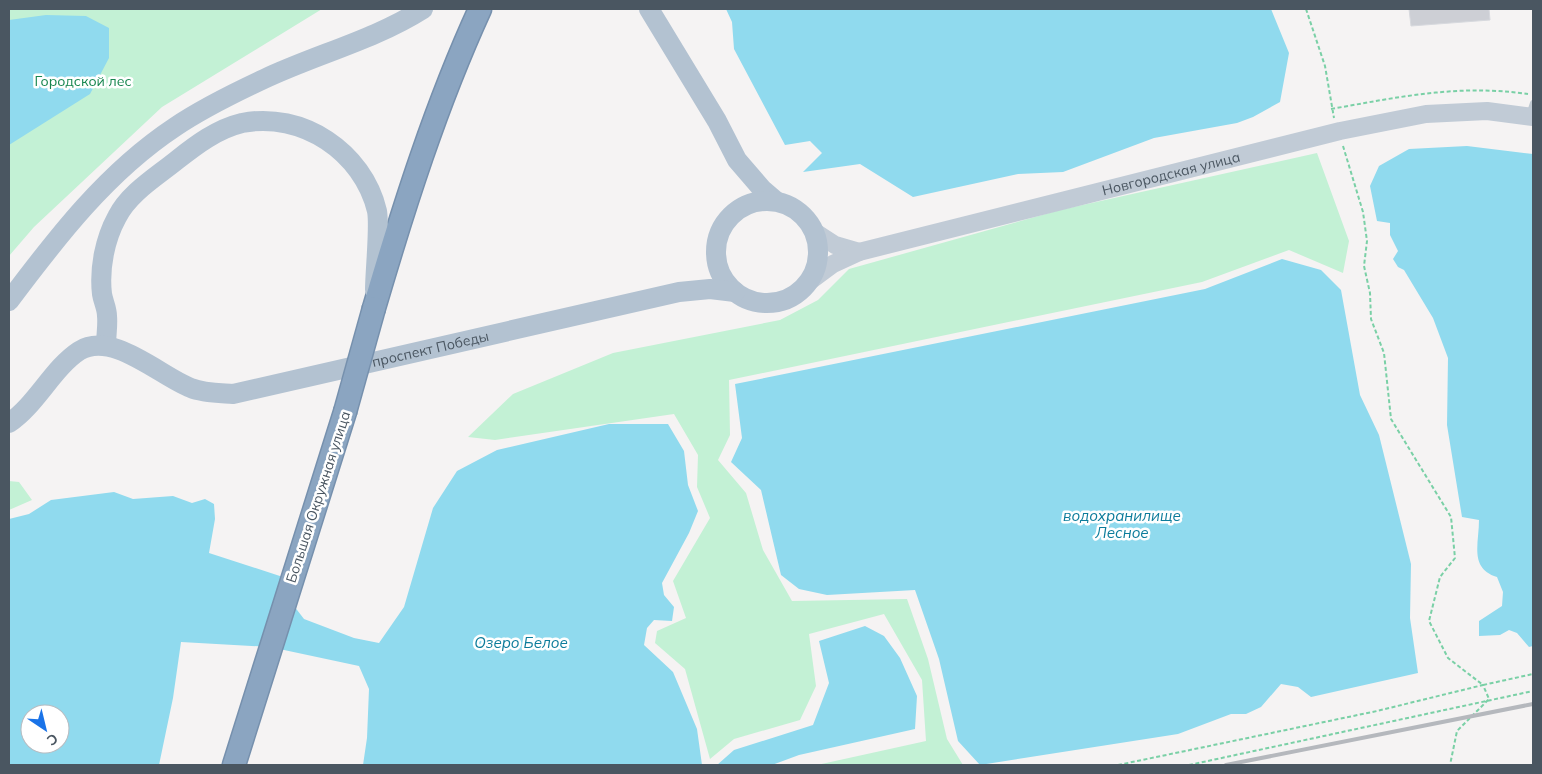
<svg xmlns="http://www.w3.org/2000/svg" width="1542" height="774" viewBox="0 0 1542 774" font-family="Mulish,sans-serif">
<rect width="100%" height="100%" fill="#f5f3f3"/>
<path fill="#c3f1d5" d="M9 9H322L162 107 34 227 9 256Z
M1317 153 1349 241 1343 273 1289 250 1202 282 729 380 730 435 718 460 746 493 763 550 792 601 907 599 928 659 947 739 963 765H817L926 741 922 680 884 614 809 634 816 686 800 720 734 739 710 759 685 669 655 643 657 631 686 618 673 581 710 518 697 487 698 455 674 414 495 440 468 437 513 394 613 353 780 320 818 300 849 269 1060 210Z
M9 481 19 482 32 500 9 510Z"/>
<path fill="#90daee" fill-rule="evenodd" d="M726 9H1271L1289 53 1280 102 1253 117 1237 123 1154 138 1063 172 1018 174 913 197 860 164 803 172 822 153 810 141 785 145 734 49 732 22Z
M46 15 86 16 109 28V58L90 94 9 145V20Z
M1467 146 1533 154V646L1529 647 1517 633 1509 630 1500 635 1479 636V621L1502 606 1503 592 1497 577C1469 568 1479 544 1479 520L1462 517 1447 425 1448 358 1433 318 1404 270 1398 267 1393 259 1398 251 1390 235V223L1377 221 1370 186 1379 166 1409 149Z
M1282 259 1321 270 1341 290 1360 395 1379 435 1411 564 1410 618 1418 673 1311 697 1298 687 1281 684 1261 707 1246 714H1231L1178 734 980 765 958 741 939 659 915 590 827 595 799 589 781 575 761 490 731 462 742 438 735 384 1205 289Z
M609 424H668L684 451 688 485 698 511 689 533 662 583 664 595 674 607 672 621 654 620 647 628 644 645 673 672 697 729 702 765H363L367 738 369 689 359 666 270 647 181 642 173 698 159 765H9V519L29 514 51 500 114 492 133 499 173 496 192 503 205 499 214 504 215 519 209 553 286 578 284 593 304 619 354 638 379 643 404 607 433 508 457 471 497 450ZM30 714H60V744H30Z
M865 626 884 636 900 658 917 696 915 729 799 755 772 765H717L734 750 813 725 829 683 819 641Z"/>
<path fill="#cdcfd5" stroke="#d7d9de" d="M1409 9H1489L1490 20 1411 26Z"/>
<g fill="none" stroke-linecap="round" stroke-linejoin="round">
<g stroke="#7690ad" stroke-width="25">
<path id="highway" d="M374 308C404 206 436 105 480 9
M234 765 345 412"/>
</g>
<path stroke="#7ad0a6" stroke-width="2" stroke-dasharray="4 2.5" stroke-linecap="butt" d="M1306 9 1325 66 1334 118
M1331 109C1399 97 1459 84 1528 94
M1343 146 1363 212 1367 241 1364 266 1370 293 1371 319 1384 353 1391 419 1451 517 1455 558 1440 577 1429 621 1448 658 1483 685 1533 674
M1118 765 1377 711 1483 685 1489 699 1457 731 1450 765
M1189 765 1533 691"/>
<path stroke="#c1cad2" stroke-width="6" d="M1529 115 1533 103"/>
<g stroke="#c1cbd6" stroke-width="18">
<path d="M815 232 835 245 859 252"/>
<path id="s1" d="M810 281 833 264 859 252 1340 131 1426 114 1487 111 1533 117"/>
</g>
<g stroke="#b3c2d1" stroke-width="20">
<path d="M649 9 717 121 737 160 762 189 776 201"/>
<circle cx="767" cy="252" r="51"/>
<path d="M9 301C57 237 107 172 175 127 203 108 234 93 264 79 317 54 374 40 423 9"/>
<path d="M106 346C106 336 108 325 107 316 107 308 103 301 102 294 99 268 105 239 117 217 129 193 156 177 177 160 196 145 217 129 242 123 302 111 363 152 377 211 380 227 375 271 375 290"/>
<path id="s2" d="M9 423C36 405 53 368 79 351 112 330 160 376 191 388 203 393 220 393 233 394L679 292 710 289 735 292"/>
</g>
<use href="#highway" stroke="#8ba5c1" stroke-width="22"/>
<path stroke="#b5b8bd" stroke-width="4" d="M1226 765 1533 704"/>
<g stroke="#7690ad" stroke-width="25" stroke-linecap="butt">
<path id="highway-bridge" d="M345 412 374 308"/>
</g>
<use href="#highway-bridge" stroke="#8ba5c1" stroke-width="22"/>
</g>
<g text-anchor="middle" stroke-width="5" stroke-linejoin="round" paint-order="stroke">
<g font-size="14" fill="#17864f" stroke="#fff">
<text x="83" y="86">Городской лес</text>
</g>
<g font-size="14" fill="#4a5661" stroke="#fff">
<text dy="5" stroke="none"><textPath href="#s1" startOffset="379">Новгородская улица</textPath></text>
<text dy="5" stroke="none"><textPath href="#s2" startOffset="469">проспект Победы</textPath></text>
<text transform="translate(318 497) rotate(-72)" y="5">Большая Окружная улица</text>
</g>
<g font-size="15" font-style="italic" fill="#0c7c9b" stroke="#fff">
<text x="1122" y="521">водохранилище<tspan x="1122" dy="17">Лесное</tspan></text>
<text x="521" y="648">Озеро Белое</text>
</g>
</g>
<rect width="1542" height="774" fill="none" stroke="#4a5661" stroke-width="20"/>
<g transform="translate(45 729) rotate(145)"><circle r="24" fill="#ffffff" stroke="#b7bbc0"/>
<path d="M0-4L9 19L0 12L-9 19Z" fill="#1a73e8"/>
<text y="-8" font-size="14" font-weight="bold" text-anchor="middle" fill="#4a5661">С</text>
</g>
</svg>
